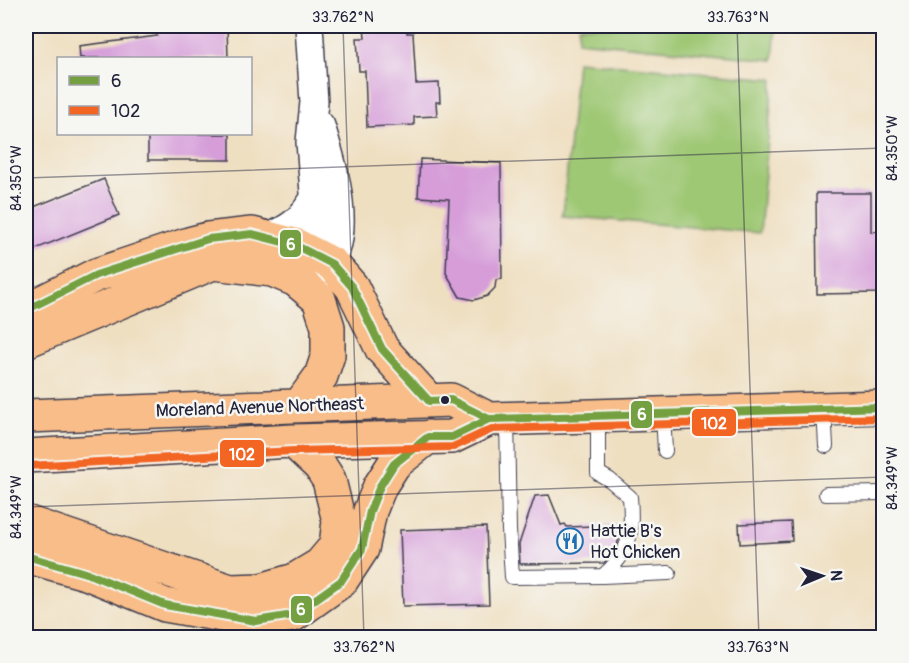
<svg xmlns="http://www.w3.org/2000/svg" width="909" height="663" viewBox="0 0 909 663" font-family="Pangolin,sans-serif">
<rect width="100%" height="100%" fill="#f6f6f2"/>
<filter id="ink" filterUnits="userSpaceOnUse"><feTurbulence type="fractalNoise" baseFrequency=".0167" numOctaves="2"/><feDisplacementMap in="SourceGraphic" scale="12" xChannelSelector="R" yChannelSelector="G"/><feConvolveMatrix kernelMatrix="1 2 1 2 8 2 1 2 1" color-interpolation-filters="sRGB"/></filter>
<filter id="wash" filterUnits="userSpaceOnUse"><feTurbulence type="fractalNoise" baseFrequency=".008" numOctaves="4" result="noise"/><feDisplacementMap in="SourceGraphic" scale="24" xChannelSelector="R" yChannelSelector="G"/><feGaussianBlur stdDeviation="1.35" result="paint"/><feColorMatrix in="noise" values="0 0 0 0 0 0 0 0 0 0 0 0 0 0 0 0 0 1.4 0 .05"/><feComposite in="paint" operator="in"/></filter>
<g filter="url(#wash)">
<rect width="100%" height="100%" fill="#efdfc1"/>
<path fill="#9fc874" stroke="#607558" stroke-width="1.5" d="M579 26H776L773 60 578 41Z
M577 61 773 79 760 233 563 216Z"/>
<g id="blocks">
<path fill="#d69dd9" d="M157 26H227L228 58H80L79 46 157 36Z
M364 26H407V33H413L416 84 439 83 440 102H436L437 116 414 117V125L367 127 365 71H359L357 38H365Z
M148 134H230V160H148Z
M420 159 501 163 502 279 496 280 495 288 487 296 474 300 460 297 446 273 449 199 418 197Z
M104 179 119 215 26 253V210Z
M816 193H871V232L879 231V293L817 294Z
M549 495 561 525 565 524 567 527 622 525 617 546 604 563 520 564 519 544 535 496Z
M791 522 792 541 740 544 739 524Z
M486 527 489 604 403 606 400 530Z"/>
</g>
</g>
<g filter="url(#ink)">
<use href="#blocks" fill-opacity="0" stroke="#413e4f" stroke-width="1.5"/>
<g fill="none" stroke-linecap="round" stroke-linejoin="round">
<g stroke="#413e4f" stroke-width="16">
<path id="lane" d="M824 409 826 446
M663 414 665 451
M507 419 509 530 512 577 603 576C631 551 633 534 630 497L610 480 598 473V416
M826 494 884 493
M603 576 669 573"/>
</g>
<g stroke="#413e4f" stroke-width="30">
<path id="street" d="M309 26 314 102 310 142 319 256 313 275
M321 126C332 161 344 202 339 238 337 252 331 266 326 279
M268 238C293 226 300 221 315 197"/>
</g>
<g stroke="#413e4f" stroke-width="36">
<path id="highway" d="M26 310 96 275 189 244 208 239 252 234 295 245 332 264 352 287 382 349 429 401
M26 341 213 263 272 270 296 280 319 299 328 327V355L321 376 300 405
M26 416 451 400 489 419
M26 456 293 441 452 437 489 419 884 407
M26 522 230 591 261 590 295 580 320 565 336 546 339 521 329 480 320 466 293 441
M26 556 89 574 165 605 256 621 293 615 341 581 362 549 370 511 380 486 394 464 428 437"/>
</g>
<use href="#lane" stroke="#fff" stroke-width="14"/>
<use href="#street" stroke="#fff" stroke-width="27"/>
<use href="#highway" stroke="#f8bd88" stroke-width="33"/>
<g stroke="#f6f6f2" stroke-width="12">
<path id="bus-1" d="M26 310 96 275 208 239 252 234 295 245 332 264 352 287 382 349 429 401 451 400 489 419
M26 556 89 574 165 605 256 621 293 615 341 581 362 549 370 511 380 486 394 464 428 437H452L489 419 884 407"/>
</g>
<g stroke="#f6f6f2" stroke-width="12">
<path id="bus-2" d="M27 466 293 451 453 447 492 429 884 418"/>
</g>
<use href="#bus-1" stroke="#74a041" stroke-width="8"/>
<use href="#bus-2" stroke="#f26522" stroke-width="8"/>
</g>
</g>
<path fill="none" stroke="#22223b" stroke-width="1.5" stroke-opacity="0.45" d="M343 26 364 638M737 26 759 638M26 178 884 148M26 507 884 477"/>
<defs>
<g id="restaurant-ring" transform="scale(1.35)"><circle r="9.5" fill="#f6f6f2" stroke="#1f6fb2" stroke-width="1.5"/><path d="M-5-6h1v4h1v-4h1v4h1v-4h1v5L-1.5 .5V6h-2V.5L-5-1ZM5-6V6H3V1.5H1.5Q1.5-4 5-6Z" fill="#1f6fb2"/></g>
</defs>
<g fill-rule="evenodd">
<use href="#restaurant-ring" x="570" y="541"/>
</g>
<circle fill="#22223b" stroke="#f6f6f2" stroke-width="2" cx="445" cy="400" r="5"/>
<g text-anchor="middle" stroke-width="5" stroke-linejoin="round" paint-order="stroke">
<g font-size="18" fill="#22223b" stroke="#f6f6f2">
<text transform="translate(260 407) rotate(-2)" y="6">Moreland Avenue Northeast</text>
</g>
<g font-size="18" fill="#22223b" stroke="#f6f6f2" text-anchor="start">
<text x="590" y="537">Hattie B's<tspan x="590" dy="21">Hot Chicken</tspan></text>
</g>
</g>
<g stroke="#f6f6f2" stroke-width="2">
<rect x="279" y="229" width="23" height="29" rx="6" fill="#74a041"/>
<rect x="630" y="400" width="23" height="29" rx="6" fill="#74a041"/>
<rect x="691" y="408" width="46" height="29" rx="6" fill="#f26522"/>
<rect x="219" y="439" width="46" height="29" rx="6" fill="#f26522"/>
<rect x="290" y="595" width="23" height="29" rx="6" fill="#74a041"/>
</g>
<g font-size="16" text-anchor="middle" font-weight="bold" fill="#fff">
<text x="291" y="250">6</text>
<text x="642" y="420">6</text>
<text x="714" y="429">102</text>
<text x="242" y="460">102</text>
<text x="301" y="615">6</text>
</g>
<rect width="909" height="663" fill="none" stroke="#f6f6f2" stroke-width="66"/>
<rect x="57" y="57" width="195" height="78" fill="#f6f6f2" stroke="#a1a1a9" stroke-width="1.5"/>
<rect x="69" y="76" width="30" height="9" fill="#74a041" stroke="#a1a1a9" stroke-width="1.5"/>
<text x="111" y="87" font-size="18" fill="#22223b">6</text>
<rect x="69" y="106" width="30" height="9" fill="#f26522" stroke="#a1a1a9" stroke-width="1.5"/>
<text x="111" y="117" font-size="18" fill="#22223b">102</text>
<g transform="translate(822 576) rotate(88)" stroke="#f6f6f2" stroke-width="4.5" paint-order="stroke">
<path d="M0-4.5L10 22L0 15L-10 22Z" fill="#22223b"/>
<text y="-9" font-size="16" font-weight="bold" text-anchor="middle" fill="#22223b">N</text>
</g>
<rect x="33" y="33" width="843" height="597" fill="none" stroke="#22223b" stroke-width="2"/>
<g font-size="15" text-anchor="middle" fill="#22223b">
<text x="343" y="22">33.762°N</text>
<text x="738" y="22">33.763°N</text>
<text transform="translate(892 148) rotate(-90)" y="5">84.350°W</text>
<text transform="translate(16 178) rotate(-90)" y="5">84.350°W</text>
<text transform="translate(892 478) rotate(-90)" y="5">84.349°W</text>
<text transform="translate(16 507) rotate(-90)" y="5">84.349°W</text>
<text x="364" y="652">33.762°N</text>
<text x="758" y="652">33.763°N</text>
</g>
</svg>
